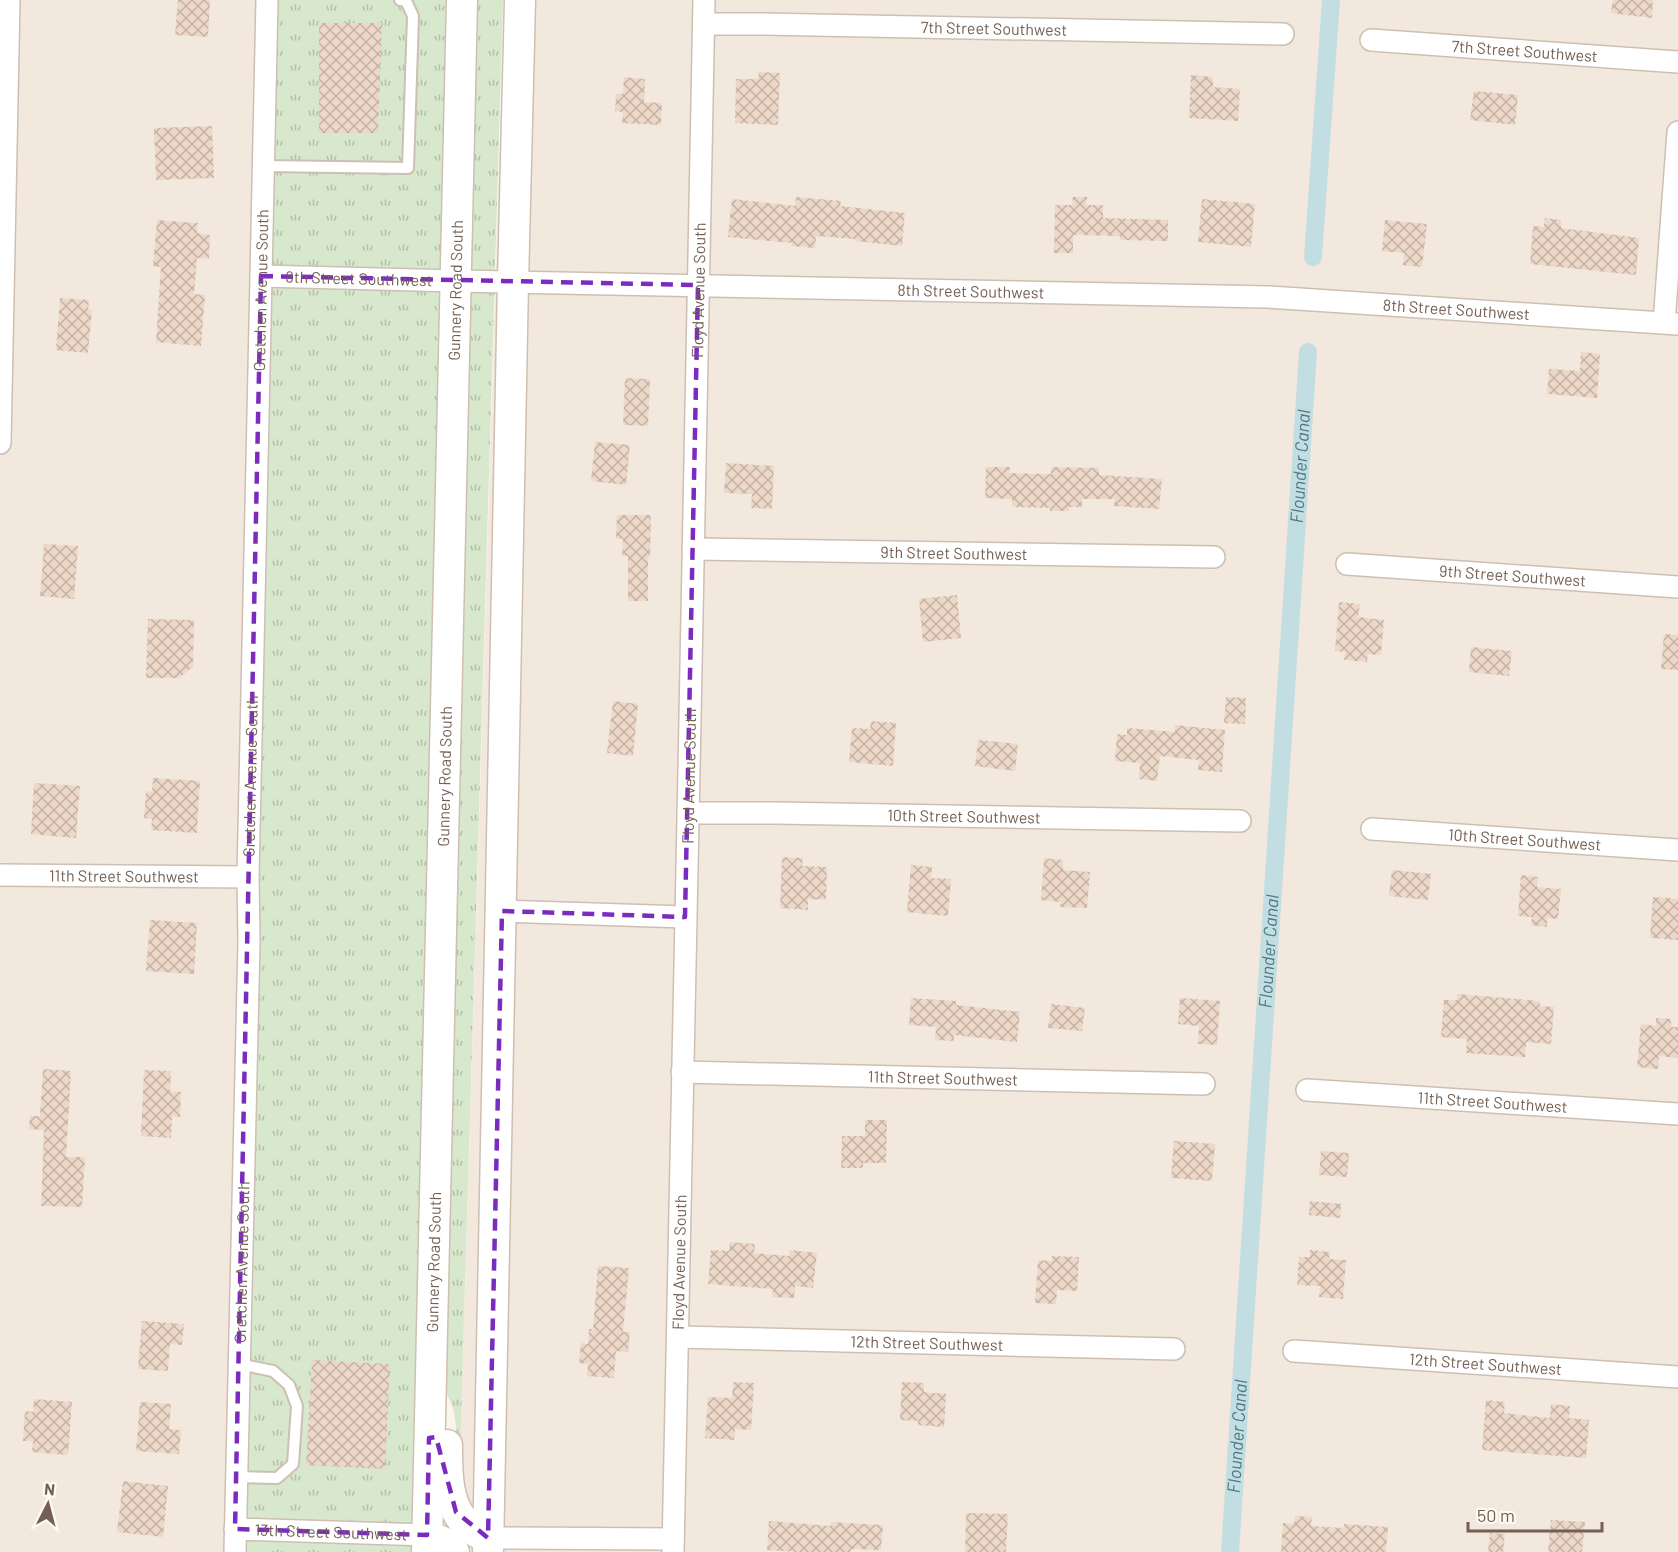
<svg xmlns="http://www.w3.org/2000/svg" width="1678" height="1552" viewBox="0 0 1678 1552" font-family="Barlow,sans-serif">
<defs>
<pattern id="grass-tufts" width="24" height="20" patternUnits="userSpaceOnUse" patternTransform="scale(1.5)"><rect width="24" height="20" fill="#d7e8cd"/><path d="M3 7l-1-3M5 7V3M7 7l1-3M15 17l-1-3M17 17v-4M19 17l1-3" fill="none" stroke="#b3bfa9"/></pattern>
<pattern id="building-cross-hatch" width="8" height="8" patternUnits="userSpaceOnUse" patternTransform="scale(1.5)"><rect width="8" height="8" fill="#edd8c8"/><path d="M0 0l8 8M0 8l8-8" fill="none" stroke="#c5b2a5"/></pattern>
</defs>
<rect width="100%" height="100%" fill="#fbf6ed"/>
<path fill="#f2e8dd" d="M0 0H276L244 1552H0Z
M504 0H511L479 1522 459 1487Z
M529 0H1678V1552H498Z"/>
<path fill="url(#grass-tufts)" d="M276 0H453L417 1552H244Z
M471 0H503L459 1487C450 1449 467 1419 440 1384Z"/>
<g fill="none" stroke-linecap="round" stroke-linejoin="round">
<g stroke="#c3dee3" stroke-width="18">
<path d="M1313 257 1331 0"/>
<path id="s1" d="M1230 1552 1308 352"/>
</g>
</g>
<path fill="url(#building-cross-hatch)" d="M178 0H210L208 37 175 35Z
M1613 0H1653L1652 18 1611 13Z
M319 23H382L378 133H319Z
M759 72 780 73 778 125 735 123 736 79H758Z
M1191 75 1213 77V87L1240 89 1238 121 1189 118Z
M624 77 645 79 644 102 662 103 661 125 622 123 623 112 615 111 616 94H623Z
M1474 91 1518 95 1515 125 1470 120Z
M212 126 214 178 156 180 154 128Z
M796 197 841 201 840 206 905 213 902 246 855 241V239L816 236 815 248 792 246V243L728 237 732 199 795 206Z
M1073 197H1087L1086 205H1103V218L1168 220V241L1120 240V236L1073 235V253H1054L1055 205H1072Z
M1202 199 1255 204 1251 247 1198 242Z
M1545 218 1561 220V228L1639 238 1636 275 1530 264 1533 226 1544 227Z
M157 220 198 223 197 233 210 235 209 259 197 258 194 294 205 295 201 346 156 342 161 267 153 266Z
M1385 220 1427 224 1422 267 1403 265 1404 253 1382 251Z
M60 298 89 300 88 310H92L88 353 56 350Z
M1581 352 1600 354 1597 398 1547 394 1549 369 1580 371Z
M625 378 650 379 648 426 623 425Z
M595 442 630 445 626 485 591 481Z
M726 463 774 466 772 509 751 508 752 494 724 493Z
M986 467H1010L1009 473 1051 474V467L1099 468V475L1162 479 1159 509 1114 506 1115 499H1082V507H1069V511H1050V508L1012 507V499L985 498Z
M617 515H651L650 557H648V601H628V556H622L623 539H616Z
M44 544 78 546 74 599 40 596Z
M957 595 961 638 923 642 919 599Z
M1339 602 1360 604 1358 617 1384 620 1381 655 1368 654 1367 662 1344 660 1345 652 1335 651Z
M148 619 194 620 193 667 179 678H146Z
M1664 634 1678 635V670L1661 669Z
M1471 647 1512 651 1509 676 1469 672Z
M1226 697 1246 698 1245 724 1224 723Z
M613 701 638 704 633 756 607 753Z
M871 721 896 723 893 766 849 762 852 728 870 729Z
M1175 725 1225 730 1222 772 1198 770 1199 760 1160 756 1157 781 1139 779 1140 763 1115 761 1117 734 1127 735V728L1175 732Z
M978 740 1018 744 1015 771 975 766Z
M153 778 200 781 197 833 151 830 152 819 144 818 146 791 152 792Z
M34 783 80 786 76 838 31 834Z
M782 857 803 858 802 866 827 867 826 900 808 899V910L780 908Z
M1044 858 1063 860V870L1090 872 1087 908 1060 907 1061 902 1041 900Z
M911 865 932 867 931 878 951 879 948 916 907 912Z
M1392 870 1431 874 1428 900 1389 896Z
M1521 875 1538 877 1537 887 1561 889 1558 919 1547 918V927L1531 925 1532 917 1518 916Z
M1653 897 1678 899V940L1650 938Z
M150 920 197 923 194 974 146 971Z
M1457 994 1540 1001V1006L1554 1007 1551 1044 1526 1042 1525 1057 1466 1053 1467 1039 1441 1037 1444 1000H1457Z
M911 998 956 1001V1005L1020 1012 1017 1042 954 1035V1041L935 1040 936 1027 909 1025Z
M1180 998 1220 1001 1217 1045 1198 1044 1199 1026 1178 1024Z
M1051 1004 1085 1008 1082 1031 1048 1028Z
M1656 1018 1671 1019V1027H1678V1058L1659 1056 1658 1069 1637 1067 1641 1024 1656 1026Z
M43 1069 71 1071 66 1157H85L82 1207 41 1206 44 1130 29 1129 30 1116H40Z
M144 1070 171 1071 170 1091 181 1092 180 1117H172L171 1138 141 1136Z
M865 1120H887L886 1163H863V1168H841L842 1136H865Z
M1174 1141 1215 1144 1212 1181 1171 1178Z
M1321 1151 1349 1153 1347 1177 1319 1175Z
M1310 1201 1341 1204 1340 1218 1309 1215Z
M730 1242 755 1244 754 1253 789 1256 790 1250 817 1253 813 1288 795 1286 794 1298 772 1297 773 1289 708 1284 711 1250 729 1251Z
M1310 1250 1330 1252 1329 1259 1346 1260 1343 1299 1319 1297 1320 1286 1297 1285 1299 1257H1310Z
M1052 1256 1079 1257 1077 1291 1057 1290 1056 1304 1035 1303 1038 1260 1052 1261Z
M598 1266 629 1268 623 1332H630L628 1352 616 1351 614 1378 587 1376 588 1364 579 1363 581 1343 588 1344 589 1329H593Z
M142 1321 184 1324 182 1345 170 1344 168 1371 138 1369Z
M312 1360 390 1364 385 1469 306 1465Z
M733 1382 754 1383 751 1430 735 1429 734 1440 705 1438 708 1397 732 1398Z
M902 1382 924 1383V1392L946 1394 944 1427 918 1425V1421L900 1420Z
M34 1399 72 1402 68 1455 32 1452 33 1441H23L25 1411 33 1412Z
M1486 1400 1505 1402 1504 1413 1550 1418 1551 1404 1570 1406 1569 1418 1589 1420 1586 1458 1482 1450Z
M140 1402 171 1404 169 1429 181 1430 179 1454 136 1451Z
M123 1481 168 1486 163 1537 117 1532Z
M966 1513 1008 1514 1006 1552H965Z
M1295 1516 1312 1517 1311 1526 1344 1528V1524L1388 1527 1386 1552H1281L1283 1523 1294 1524Z
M1551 1520 1585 1522 1582 1552H1548Z
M769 1521 831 1526V1522L883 1525 881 1550 851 1549V1552H798L767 1550Z
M1490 1533 1505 1534 1503 1552H1488Z"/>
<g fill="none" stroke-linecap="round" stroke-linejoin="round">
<g stroke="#cdbfb4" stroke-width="14">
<path id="service" d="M263 166 408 168 413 16 406 1 400 0
M236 1477 277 1478 293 1464 297 1406 289 1385 273 1371 239 1364"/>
</g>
<g stroke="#cdbfb4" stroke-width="24">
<g id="minor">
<path id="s2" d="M704 24H763L1283 34"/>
<path id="s3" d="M1371 40 1678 62"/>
<path id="s4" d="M261 276 456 281 1268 297 1678 324"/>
<path d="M1664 323 1678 132"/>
<path d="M0 443 9 0"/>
<path id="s5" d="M693 549 1214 557"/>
<path id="s6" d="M1347 564 1678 587"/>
<path id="s7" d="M688 813H776L1240 821"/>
<path id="s8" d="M1372 829 1678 850"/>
<path id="s9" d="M0 875 248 877"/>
<path d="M502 911 685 917"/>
<path id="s10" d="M682 1072 1204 1084"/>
<path id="s11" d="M1307 1090 1678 1114"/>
<path id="s12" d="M679 1337 1174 1349"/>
<path id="s13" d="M1294 1351 1678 1377"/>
<path id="s14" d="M235 1529 427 1535"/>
<path d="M488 1538 673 1539"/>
<path id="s15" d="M235 1552 249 941 248 877 267 0"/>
<path id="s16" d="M673 1552C684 1035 694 517 704 0"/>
</g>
</g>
<g stroke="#cfbfb2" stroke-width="33">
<g id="secondary">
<path d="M447 1445C447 1473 446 1510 472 1529 477 1533 483 1535 488 1538"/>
<path d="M427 1535 445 1543 454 1552"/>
<path id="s17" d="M427 1552 462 0"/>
<path d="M488 1552 513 282 520 0"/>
</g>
</g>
<use href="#service" stroke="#fff" stroke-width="10"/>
<use href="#minor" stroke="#fff" stroke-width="21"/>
<use href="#secondary" stroke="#fff" stroke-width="30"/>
</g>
<path fill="none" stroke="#7b2cbf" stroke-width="4.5" stroke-dasharray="12 8" stroke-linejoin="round" d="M261 276 698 285 685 917 502 911 488 1538 456 1512 436 1437 429 1438 427 1535 235 1529Z"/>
<g text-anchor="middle" stroke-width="4.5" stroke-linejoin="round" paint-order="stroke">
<g font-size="16" fill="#745f52" stroke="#fefaf4">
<text dy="6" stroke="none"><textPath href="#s2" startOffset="290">7th Street Southwest</textPath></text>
<text dy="6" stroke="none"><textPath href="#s3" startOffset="154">7th Street Southwest</textPath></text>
<text dy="6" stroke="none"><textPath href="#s4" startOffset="98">8th Street Southwest</textPath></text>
<text dy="6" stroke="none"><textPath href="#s15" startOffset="1262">Gretchen Avenue South</textPath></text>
<text dy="6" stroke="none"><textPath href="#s17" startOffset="1262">Gunnery Road South</textPath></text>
<text dy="6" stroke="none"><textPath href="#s16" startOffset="1262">Floyd Avenue South</textPath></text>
<text dy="6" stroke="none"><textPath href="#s4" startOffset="710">8th Street Southwest</textPath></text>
<text dy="6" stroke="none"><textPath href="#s4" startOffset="1196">8th Street Southwest</textPath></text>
<text dy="6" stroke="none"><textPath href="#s5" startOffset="261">9th Street Southwest</textPath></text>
<text dy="6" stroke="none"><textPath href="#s6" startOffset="166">9th Street Southwest</textPath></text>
<text dy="6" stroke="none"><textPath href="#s15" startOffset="776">Gretchen Avenue South</textPath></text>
<text dy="6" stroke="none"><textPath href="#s17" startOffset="776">Gunnery Road South</textPath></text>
<text dy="6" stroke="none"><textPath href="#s16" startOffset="776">Floyd Avenue South</textPath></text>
<text dy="6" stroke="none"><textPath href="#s7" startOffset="276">10th Street Southwest</textPath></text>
<text dy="6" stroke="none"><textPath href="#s8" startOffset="153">10th Street Southwest</textPath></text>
<text dy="6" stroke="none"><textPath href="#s9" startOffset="124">11th Street Southwest</textPath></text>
<text dy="6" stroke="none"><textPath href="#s10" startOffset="261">11th Street Southwest</textPath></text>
<text dy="6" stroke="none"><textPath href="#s11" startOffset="186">11th Street Southwest</textPath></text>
<text dy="6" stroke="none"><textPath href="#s15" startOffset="290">Gretchen Avenue South</textPath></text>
<text dy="6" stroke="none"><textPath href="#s17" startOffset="290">Gunnery Road South</textPath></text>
<text dy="6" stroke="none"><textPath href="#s16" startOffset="290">Floyd Avenue South</textPath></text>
<text dy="6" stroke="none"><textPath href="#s12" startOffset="248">12th Street Southwest</textPath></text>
<text dy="6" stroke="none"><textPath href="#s13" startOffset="192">12th Street Southwest</textPath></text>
<text dy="6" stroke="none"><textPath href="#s14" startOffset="96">13th Street Southwest</textPath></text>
</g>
<g font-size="18" font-style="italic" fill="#4d7a85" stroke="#fefaf4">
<text dy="6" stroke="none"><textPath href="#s1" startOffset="1088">Flounder Canal</textPath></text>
<text dy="6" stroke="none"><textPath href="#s1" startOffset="602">Flounder Canal</textPath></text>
<text dy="6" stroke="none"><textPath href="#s1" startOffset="116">Flounder Canal</textPath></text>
</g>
</g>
<g transform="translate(48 1504) rotate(6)" stroke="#fefaf4" stroke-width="4.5" paint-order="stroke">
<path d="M0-4.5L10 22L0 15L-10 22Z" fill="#745f52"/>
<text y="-9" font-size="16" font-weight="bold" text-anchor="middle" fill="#745f52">N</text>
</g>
<path d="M1468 1522v9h134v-9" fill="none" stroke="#745f52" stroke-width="3"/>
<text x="1477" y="1522" font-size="18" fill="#745f52" stroke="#fefaf4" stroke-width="4.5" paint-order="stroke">50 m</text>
</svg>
